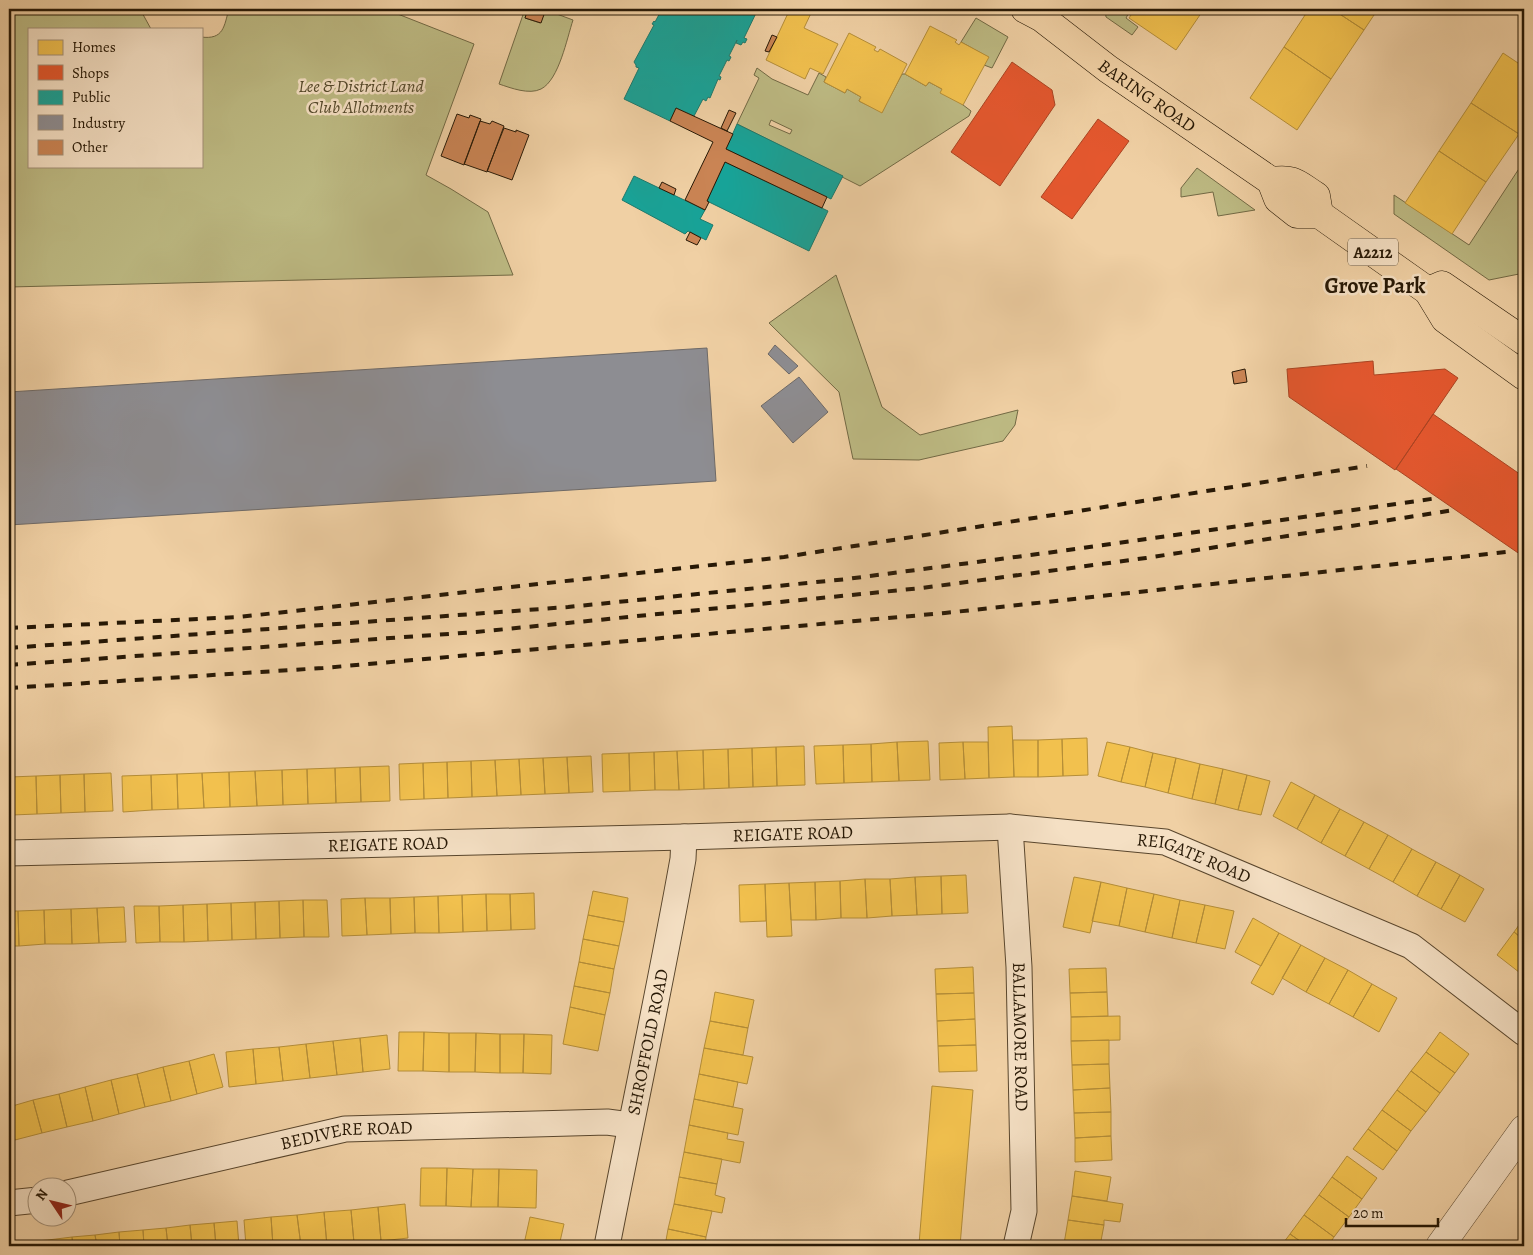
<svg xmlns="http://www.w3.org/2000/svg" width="1533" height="1255" viewBox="0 0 1533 1255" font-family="Alegreya,serif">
<rect width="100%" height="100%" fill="#f0d0a4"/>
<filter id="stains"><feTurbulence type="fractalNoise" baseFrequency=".004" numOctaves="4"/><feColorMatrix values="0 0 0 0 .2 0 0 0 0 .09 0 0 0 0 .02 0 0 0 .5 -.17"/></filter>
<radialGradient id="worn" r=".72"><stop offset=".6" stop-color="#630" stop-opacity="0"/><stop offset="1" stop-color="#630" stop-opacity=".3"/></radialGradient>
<path fill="#bdba83" stroke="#726944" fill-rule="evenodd" d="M9 9H140L151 29H29V166H201V37C224 40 224 26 229 9H385L474 44 426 175 451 189 488 212 513 275 9 287Z
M525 9H528L525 18 540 23 546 10 573 20C567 38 559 80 541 89 529 95 511 88 499 84Z
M1105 9H1131L1126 18 1138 27 1132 35 1106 17Z
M976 18 1008 37 992 68 984 65 988 57 961 42Z
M757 68 772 79 808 95 819 73 826 77 824 82 845 93 847 89 861 97 859 101 882 112 902 74H905L926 86 929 82 942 89 971 111 969 116 860 186 737 124 759 78 754 75ZM771 120 792 130 790 134 769 125Z
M1524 161V273L1489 280 1394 214V195L1469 245Z
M1197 168 1255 210 1218 216 1213 192 1181 197V188Z
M836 275 882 407 920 435 1018 410 1015 425 1003 441 919 460 853 459 839 392 769 323Z"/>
<path fill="#f2c14e" stroke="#b58e38" d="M790 9H813L804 28 838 44 823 74 810 68 805 79 766 60Z
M1135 9H1204L1176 50 1129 18Z
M1309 9H1332L1364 30 1331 79 1284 47Z
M1332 9H1378L1364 30Z
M930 26 957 40 955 42 959 45 961 42 989 57 963 105 940 93 942 89 929 82 926 86 905 74Z
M849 33 876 47 874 50 878 52 880 49 907 64 882 113 859 101 861 97 847 89 845 93 824 82Z
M1284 47 1331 79 1297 130 1250 98Z
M1503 53 1524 67V125L1519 134 1471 103Z
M1471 103 1519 134 1486 182 1439 151Z
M1439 151 1486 182 1452 234 1405 203Z
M1012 726 1014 777 989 778 988 727Z
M1087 738 1088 775 1063 776 1062 739Z
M1062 739 1063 776 1038 777V740Z
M1013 740H1038V777H1014Z
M928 741 930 780 899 781 897 742Z
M897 742 899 781 872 782 871 744Z
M963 742H988L989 778 965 779Z
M963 742 965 779 940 780 939 743Z
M1107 742 1130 747 1121 782 1098 776Z
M871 744 872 782 844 783 843 745Z
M843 745 844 783 816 784 814 746Z
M804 746 805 785 777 786 776 747Z
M776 747 777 786 753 787 752 748Z
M1130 747 1153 753 1145 787 1121 782Z
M752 748 753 787 729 788 728 749Z
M728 749 729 788 704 789 703 750Z
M703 750 704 789 679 790 677 751Z
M677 751 679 790H655L654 752Z
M654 752 655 790 630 791 629 753Z
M629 753 630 791 603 792 602 754Z
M1153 753 1176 758 1168 793 1145 787Z
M591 756 593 792 569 793 567 757Z
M567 757 569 793 545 794 543 758Z
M543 758 545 794 521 795 519 759Z
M1176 758 1200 764 1192 799 1168 793Z
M519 759 521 795 497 796 495 760Z
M495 760 497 796 472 797 471 761Z
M471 761 472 797 448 798 447 762Z
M447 762 448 798 424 799 423 763Z
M423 763 424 799 400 800 399 764Z
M1200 764 1223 769 1215 804 1192 799Z
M389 766 390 801 361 802 360 767Z
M360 767 361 802 336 803 335 768Z
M335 768 336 803 308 804 307 769Z
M307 769 308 804 283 805 282 770Z
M1223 769 1247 775 1238 810 1215 804Z
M282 770 283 805 257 806 255 771Z
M255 771 257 806 230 807 229 772Z
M229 772 230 807 204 808 202 773Z
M111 773 113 811 85 812 84 774Z
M202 773 204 808 178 809 177 774Z
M84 774 85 812 61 813 60 775Z
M177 774 178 809 152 810 151 775Z
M60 775 61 813 37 814 36 776Z
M151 775 152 810 123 812 122 776Z
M1247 775 1270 781 1261 815 1238 810Z
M36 776 37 814 12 815 10 777Z
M9 777H10L12 815H9Z
M1291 782 1315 795 1297 829 1273 816Z
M1315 795 1340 809 1321 843 1297 829Z
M1340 809 1364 822 1345 856 1321 843Z
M1364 822 1388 835 1369 869 1345 856Z
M1388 835 1412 849 1393 882 1369 869Z
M1412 849 1436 862 1417 896 1393 882Z
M1436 862 1460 875 1441 909 1417 896Z
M966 875 968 913 942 914 941 876Z
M1460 875 1484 889 1465 922 1441 909Z
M941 876 942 914 917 915 915 877Z
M915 877 917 915 892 916 890 879Z
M1074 877 1101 882 1090 933 1063 927Z
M865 879 867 918H841L840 881Z
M865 879H890L892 916 867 918Z
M840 881 841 918 816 920 815 882Z
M815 882 816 920H791L789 883Z
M1101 882 1127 888 1119 926 1092 921Z
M789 883 792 936 767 937 765 884Z
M765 884 766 921 740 922 739 885Z
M1127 888 1154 894 1145 932 1119 926Z
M593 891 628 898 624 922 588 915Z
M534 893 535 929 511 930 510 894Z
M486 894H510L511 930 487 931Z
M486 894 487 931 463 932 462 895Z
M1154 894 1180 900 1172 938 1145 932Z
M462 895 463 932 439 933 438 896Z
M438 896 439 933H415L414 897Z
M414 897 415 933 391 934 390 898Z
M365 898H390L391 934 367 935Z
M365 898 367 935 342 936 341 899Z
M303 900H327L329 937H304Z
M303 900 304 937 280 938 279 901Z
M1180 900 1205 905 1196 943 1172 938Z
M279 901 280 938 256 939 255 902Z
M255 902 256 939 232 940 231 903Z
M231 903 232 940 208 941 207 904Z
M207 904 208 941 184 942 183 905Z
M183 905 184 942H160L159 906Z
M1205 905 1234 911 1225 949 1196 943Z
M134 906H159L160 942 136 943Z
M124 907 126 942 99 943 97 908Z
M97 908 99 943 72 944 71 909Z
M71 909 72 944H45L44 910Z
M44 910 45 944 19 946 18 911Z
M9 911H18L19 946H9Z
M588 915 624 922 619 946 583 939Z
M1253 918 1279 933 1261 966 1235 952Z
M1524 918V940L1514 932Z
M1514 932 1524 940V976L1497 955Z
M1279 933 1301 945 1273 995 1251 983Z
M583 939 619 946 614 969 579 962Z
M1301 945 1325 958 1306 992 1282 978Z
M1325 958 1348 970 1329 1004 1306 992Z
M579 962 614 969 610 993 574 986Z
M973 967 974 993 936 994 935 969Z
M1106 968 1107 992 1070 993 1069 969Z
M1348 970 1372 984 1353 1017 1329 1004Z
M1372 984 1397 998 1379 1032 1353 1017Z
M574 986 610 993 605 1015 570 1007Z
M715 992 754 1000 748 1028 710 1021Z
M1107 992 1108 1016 1071 1017 1070 993Z
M974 993 975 1019 937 1021 936 994Z
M570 1007 605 1015 598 1051 563 1044Z
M1120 1016V1040L1071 1041V1017Z
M975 1019 976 1045 938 1046 937 1021Z
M710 1021 748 1028 743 1055 704 1048Z
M399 1032H424L423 1071H398Z
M424 1032 449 1033V1072L423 1071Z
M1440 1032 1469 1054 1455 1073 1426 1052Z
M449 1033H476L475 1072H449Z
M476 1033 500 1034V1073L475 1072Z
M500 1034H524L523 1073H500Z
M524 1034 552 1035 551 1074 523 1073Z
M387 1035 390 1069 363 1072 360 1038Z
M360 1038 363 1072 337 1075 333 1041Z
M1109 1040V1064L1072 1065 1071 1041Z
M333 1041 337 1075 310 1078 306 1044Z
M306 1044 310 1078 283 1081 279 1047Z
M976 1045 977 1071 939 1072 938 1046Z
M279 1047 283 1081 256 1084 253 1049Z
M704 1048 753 1057 747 1084 699 1074Z
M253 1049 256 1084 229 1087 226 1052Z
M1426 1052 1455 1073 1440 1093 1411 1071Z
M214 1054 223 1087 197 1094 189 1061Z
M189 1061 197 1094 171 1101 163 1067Z
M1109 1064 1110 1088 1073 1090 1072 1065Z
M163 1067 171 1101 145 1107 137 1074Z
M1411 1071 1440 1093 1426 1112 1397 1090Z
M137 1074 145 1107 119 1114 111 1080Z
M699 1074 738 1082 733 1107 694 1099Z
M111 1080 119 1114 93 1121 85 1087Z
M932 1086 973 1090 960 1246 919 1244Z
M85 1087 93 1121 67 1127 59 1094Z
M1110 1088 1111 1112 1074 1113 1073 1090Z
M1397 1090 1426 1112 1411 1131 1382 1110Z
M59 1094 67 1127 42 1133 33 1100Z
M694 1099 743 1109 738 1135 689 1125Z
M33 1100 42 1133 15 1140 9 1114V1107Z
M1382 1110 1411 1131 1397 1151 1368 1129Z
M1111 1112V1136L1075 1138 1074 1113Z
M689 1125 728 1133 727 1139 744 1142 740 1163 684 1152Z
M1368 1129 1397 1151 1383 1170 1353 1149Z
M1111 1136 1112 1160 1075 1162V1138Z
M684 1152 722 1159 717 1184 679 1177Z
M1347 1156 1377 1178 1362 1199 1332 1177Z
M421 1168H447L446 1206H420Z
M447 1168 473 1169 471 1207 446 1206Z
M473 1169H499L498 1207H471Z
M499 1169 537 1170 536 1208 498 1207Z
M1075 1171 1111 1177 1107 1201 1072 1196Z
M679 1177 717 1184 715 1195 725 1198 722 1213 674 1204Z
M1332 1177 1362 1199 1349 1217 1319 1195Z
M1319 1195 1349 1217 1334 1237 1304 1215Z
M1072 1196 1123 1204 1120 1222 1104 1220V1225L1068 1220Z
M405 1204 408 1238 381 1241 378 1207Z
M674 1204 712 1211 706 1237 668 1229Z
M378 1207 381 1241 354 1243 351 1210Z
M351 1210 354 1243 327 1246 324 1212Z
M324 1212 327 1246H301L297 1215Z
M297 1215 301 1246H273L271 1217Z
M1304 1215 1334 1237 1328 1246H1307L1290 1234Z
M271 1217 273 1246H246L244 1220Z
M530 1217 564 1224 559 1246H533L524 1244Z
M1068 1220 1104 1225 1100 1246H1081L1064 1244Z
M237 1221 239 1246H216L214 1223Z
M214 1223 216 1246H192L190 1225Z
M190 1225 192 1246H168L166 1228Z
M166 1228 168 1246H144L143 1230Z
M668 1229 706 1237 705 1246H665Z
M143 1230 144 1246H120L119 1232Z
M119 1232 120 1246H97L95 1235Z
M1290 1234 1307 1246H1281Z
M95 1235 97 1246H73L72 1237Z
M72 1237 73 1246H49L48 1240Z
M48 1240 49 1246H25L24 1242Z
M24 1242 25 1246H9V1243Z"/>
<path fill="#e4572e" stroke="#ab4422" d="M1012 62 1052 90 1055 105 1000 186 951 152Z
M1098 119 1129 141 1072 219 1041 197Z
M1373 361 1374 375 1445 369 1458 378 1395 470 1289 397 1287 369Z
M1433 414 1524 477V557L1396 469Z"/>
<path fill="#17a398" stroke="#1c796c" d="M662 9H758L744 38 747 39 745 43 743 42 741 45 736 43 737 40 729 56 731 57 729 61 727 60 719 76 721 77 720 80 718 79 710 98 708 97 706 101 703 99 694 116 676 108 670 121 624 99 639 68 636 67V65L634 62 654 25 652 24 654 21 655 22Z
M737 124 843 176 831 199 726 149Z
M725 162 828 211 809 251 707 201Z
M634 176 705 210 700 219 713 225 706 240 688 231 685 234 622 200Z"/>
<path fill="#8d8d92" stroke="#6e6a68" d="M775 345 798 366 789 374 768 354Z
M707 348 716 481 9 525V392Z
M799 377 828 412 793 443 761 406Z"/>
<path fill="#ca8454" stroke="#271805" d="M528 9H546L541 23 525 18Z
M772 35 777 37 769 52 765 51Z
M676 108 733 134 726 149 827 197 822 208 725 162 707 201 709 202 705 210 685 200 713 142 670 121Z
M729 110 736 113 727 131 721 128Z
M457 114 469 118 470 115 481 119 464 165 441 156Z
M480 121 490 124 492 121 504 126 487 172 464 164Z
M504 128 516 132V130L529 135 512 180 487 171Z
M662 182 676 189 674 195 659 188Z
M690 232 701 238 697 245 686 240Z
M1245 369 1247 382 1234 384 1232 372Z"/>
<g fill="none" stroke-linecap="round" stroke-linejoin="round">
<g stroke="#59462d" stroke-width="27">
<g id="minor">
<path id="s1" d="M1010 827 1019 967 1024 1211 1016 1246"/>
<path id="s2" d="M9 853 684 837 1010 827 1165 842 1411 946 1524 1033"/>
<path id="s3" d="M68 1193 345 1129 607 1122 630 1125"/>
<path d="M9 1203 38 1200"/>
<path id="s4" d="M607 1246C632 1117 660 988 683 859L684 837"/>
</g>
</g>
<g stroke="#59462d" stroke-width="29">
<path id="tertiary" d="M1440 1246 1524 1129"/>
</g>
<g stroke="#271805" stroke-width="29">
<g id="primary">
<path id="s5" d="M1025 9 1042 18 1108 69 1271 181 1278 199 1297 214H1319L1428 291 1445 319 1524 376"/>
<path d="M1271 181C1295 178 1296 183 1316 196L1319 214"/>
<path d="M1428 291 1442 285 1524 341"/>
</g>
</g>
<use href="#minor" stroke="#f5e0c4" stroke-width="25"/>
<use href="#tertiary" stroke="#f5e0c4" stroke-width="28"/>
<use href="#primary" stroke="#f0d0a4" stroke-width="28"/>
<path stroke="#271805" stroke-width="4" stroke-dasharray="9 9" stroke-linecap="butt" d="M9 628 239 617 784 557 1367 466
M9 648 568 607 847 579 1046 553 1438 498
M9 665 476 632 922 588 1146 558 1454 510
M9 688 323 668 945 613 1506 552"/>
</g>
<g text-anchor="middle" stroke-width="5" stroke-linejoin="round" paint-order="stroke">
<rect fill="#f5e0c4" stroke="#65543e" stroke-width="1" x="1348" y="238.5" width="50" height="27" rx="4"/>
<g font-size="16" font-weight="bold" fill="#271805">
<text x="1373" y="258">A2212</text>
</g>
<g font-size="18" font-style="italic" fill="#54492b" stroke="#f5e0c4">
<text x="361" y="92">Lee &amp; District Land<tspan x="361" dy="21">Club Allotments</tspan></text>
</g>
<g font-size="18" fill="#271805" stroke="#f5e0c4">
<text dy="6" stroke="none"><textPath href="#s5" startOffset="150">BARING ROAD</textPath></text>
<text dy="6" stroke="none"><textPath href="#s2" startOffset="784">REIGATE ROAD</textPath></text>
<text dy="6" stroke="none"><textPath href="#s2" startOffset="379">REIGATE ROAD</textPath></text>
<text dy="6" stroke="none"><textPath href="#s2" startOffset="1189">REIGATE ROAD</textPath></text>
<text dy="6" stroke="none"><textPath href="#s1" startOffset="210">BALLAMORE ROAD</textPath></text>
<text dy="6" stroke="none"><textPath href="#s4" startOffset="208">SHROFFOLD ROAD</textPath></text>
<text dy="6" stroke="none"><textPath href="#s3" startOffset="285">BEDIVERE ROAD</textPath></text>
</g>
<g font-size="22" font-weight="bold" fill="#271805" stroke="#f5e0c4">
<text x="1375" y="293">Grove Park</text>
</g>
</g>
<rect width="1533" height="1255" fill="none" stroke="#f0d0a4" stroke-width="30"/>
<rect x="10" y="10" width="1513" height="1235" fill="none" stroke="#271805" stroke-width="2.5"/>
<rect x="15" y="15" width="1503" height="1225" fill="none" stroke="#271805"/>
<rect x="28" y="28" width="175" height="140" fill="#f5e0c4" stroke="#a39078"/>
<rect x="38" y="40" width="25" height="15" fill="#f2c14e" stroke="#a39078"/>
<text x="72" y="52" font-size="15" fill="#271805">Homes</text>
<rect x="38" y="65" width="25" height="15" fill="#e4572e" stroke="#a39078"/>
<text x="72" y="78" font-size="15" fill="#271805">Shops</text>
<rect x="38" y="90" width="25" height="15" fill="#17a398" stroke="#a39078"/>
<text x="72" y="102" font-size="15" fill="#271805">Public</text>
<rect x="38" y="115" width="25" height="15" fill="#8d8d92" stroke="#a39078"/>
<text x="72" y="128" font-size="15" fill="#271805">Industry</text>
<rect x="38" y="140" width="25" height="15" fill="#ca8454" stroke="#a39078"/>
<text x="72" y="152" font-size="15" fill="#271805">Other</text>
<g transform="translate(52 1202) rotate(305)"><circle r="24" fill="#f5e0c4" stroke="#a39078"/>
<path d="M0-4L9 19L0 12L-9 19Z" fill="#8f2418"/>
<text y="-8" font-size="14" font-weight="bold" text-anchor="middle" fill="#271805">N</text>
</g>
<path d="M1346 1218v8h92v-8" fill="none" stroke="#271805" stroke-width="2.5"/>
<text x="1353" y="1218" font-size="15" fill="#271805" stroke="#f5e0c4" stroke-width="4" paint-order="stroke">20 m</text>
<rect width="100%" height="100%" filter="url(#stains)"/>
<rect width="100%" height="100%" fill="url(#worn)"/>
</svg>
